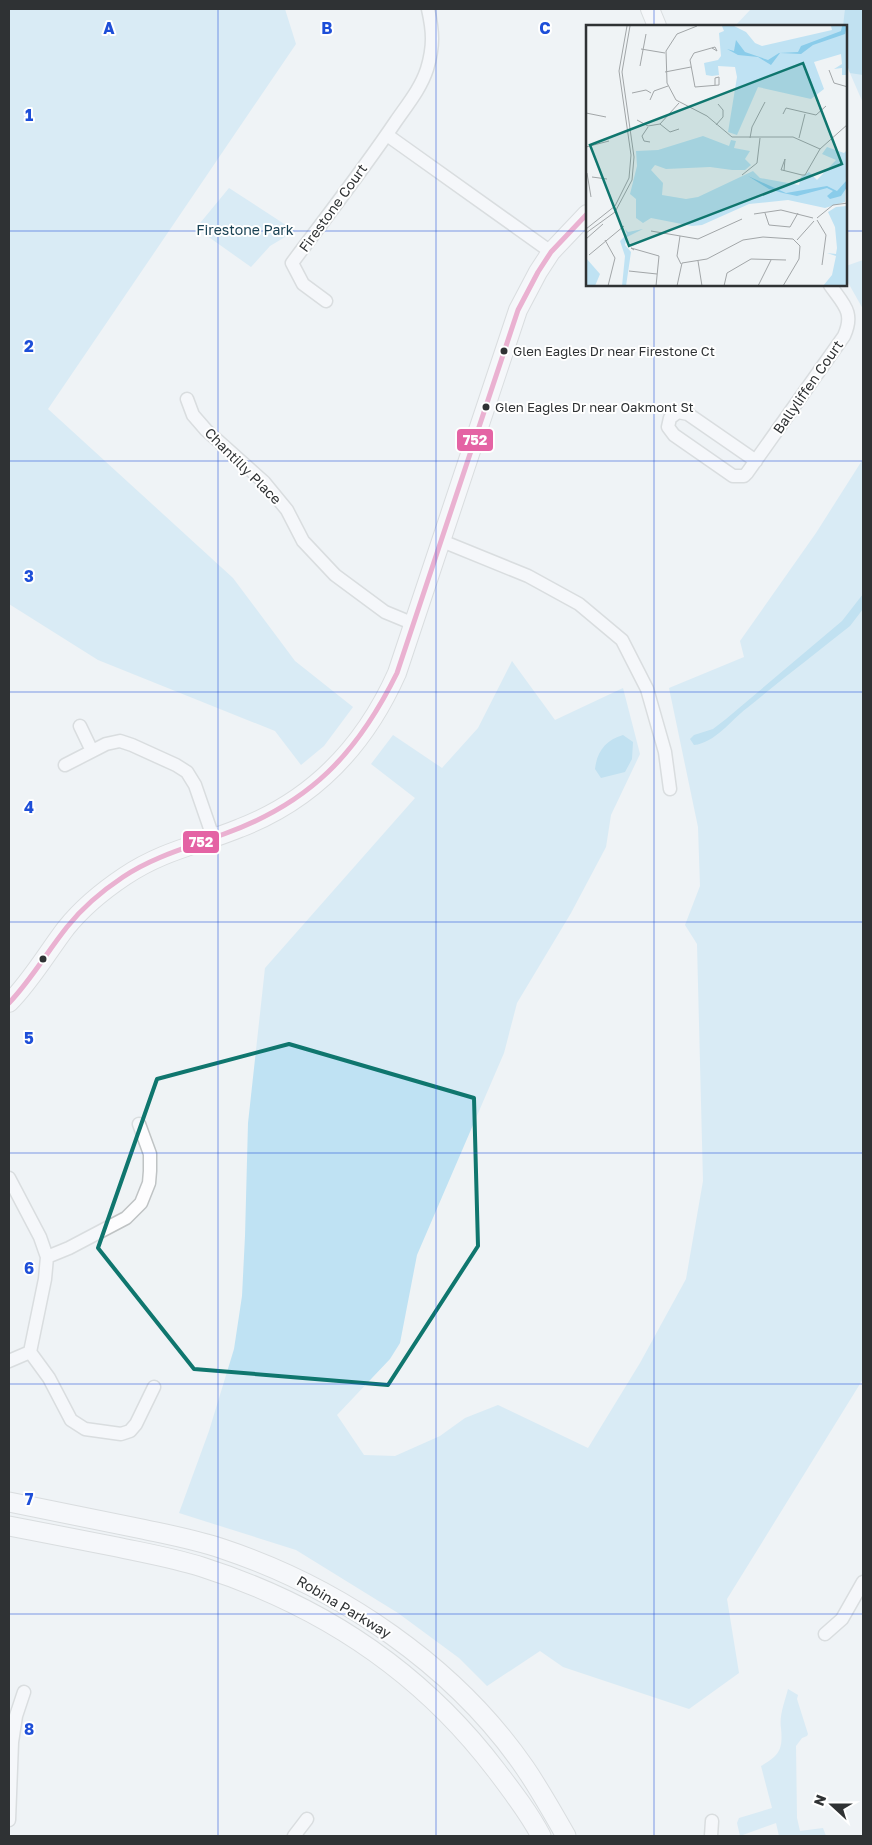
<svg xmlns="http://www.w3.org/2000/svg" width="872" height="1845" viewBox="0 0 872 1845" font-family="'Golos Text',sans-serif">
<rect width="100%" height="100%" fill="#eff3f5"/>
<path fill="#bfe2f3" d="M9 9H285L296 44 48 409 233 578 295 661 353 707 324 746 301 765 275 731 98 660 9 604Z
M751 9H863V103L846 64V26H735Z
M229 188 295 231 270 246 251 267 196 228Z
M863 260V309L846 279V266Z
M863 459V1379L727 1599 739 1673 689 1709 563 1667 540 1651 487 1686 459 1658 398 1613 296 1550 179 1513 209 1431 234 1349 242 1296 245 1236 248 1123 265 968 415 798 371 764 393 735 442 768 478 728 512 661 555 720 623 688 640 754 611 815 606 847 571 913 517 1003 504 1053 417 1255 400 1343 390 1359 337 1415 364 1455 395 1456 440 1436 465 1418 498 1405 588 1448 640 1363 686 1279 703 1181 697 944 685 925 700 886 698 827 669 688 744 657 740 641 816 533Z
M788 1689 798 1695 797 1699 808 1734 807 1736 802 1738 796 1746 797 1818 800 1831 823 1828 826 1836H779L776 1823 740 1836 737 1823 739 1818 772 1808 761 1766C780 1755 783 1749 781 1728 779 1715 785 1701 788 1689Z"/>
<path fill="#8accea" d="M845 9H863V75L850 73 846 62V26H843Z
M863 594V609L850 626C816 653 781 680 747 708 731 720 715 743 694 745L690 739 694 735 713 729 726 719 842 621Z
M623 735 633 742 632 759 625 772 601 778 595 769C597 751 606 740 623 735Z"/>
<g fill="none" stroke-linecap="round" stroke-linejoin="round">
<g stroke="#bfc3c4" stroke-width="15">
<path id="street" d="M387 135 551 252
M326 301 303 284 292 263C327 216 363 170 396 121 407 105 421 88 427 69 434 46 433 31 428 9
M187 399 193 415 206 430 264 482 287 510 303 541 335 575 385 612 414 624
M756 461 688 414 678 412 670 418 668 427 674 435 733 476H744L747 473 844 336C855 312 843 304 830 285
M442 541 528 576 579 604 622 640 647 689 665 752 670 789
M80 726 92 751
M65 765 106 744 120 741 132 745 176 765 187 772 195 785 213 837
M9 1178 40 1237 47 1257 45 1279 30 1352 9 1361
M47 1257 69 1248 126 1218 141 1203 149 1183 150 1171V1154L139 1124
M30 1352 49 1378 71 1420 85 1429 121 1434 130 1431 136 1424 154 1387
M825 1634 842 1619 863 1582
M9 1820 12 1742 16 1716 24 1692
M294 1836 307 1819
M711 1836 712 1821"/>
</g>
<g stroke="#bfc3c4" stroke-width="20">
<path id="secondary" d="M650 9 657 26
M9 1003C31 981 47 953 66 928 82 908 104 890 125 876 164 850 199 845 240 828 315 799 365 745 397 673L518 310 538 272 551 252 587 214"/>
</g>
<g stroke="#bfc3c4" stroke-width="21">
<path id="primary" d="M9 1502C53 1511 98 1520 142 1529 170 1535 197 1540 223 1549 340 1588 455 1666 525 1768 540 1790 553 1813 566 1836
M9 1526C45 1533 81 1540 117 1547 145 1553 174 1558 202 1567 321 1605 420 1670 496 1770 512 1791 529 1813 541 1836"/>
</g>
<use href="#street" stroke="#fdfdfe" stroke-width="12"/>
<use href="#secondary" stroke="#fdfdfe" stroke-width="18"/>
<use href="#primary" stroke="#fdfdfe" stroke-width="19"/>
<g stroke="#fff" stroke-width="9">
<path id="bus-1" d="M9 1003C31 980 47 952 67 927 82 908 102 891 123 877 154 856 190 847 224 834 310 803 357 754 397 673L518 310 538 272 551 252 587 214"/>
</g>
<use href="#bus-1" stroke="#e463a4" stroke-width="5"/>
</g>
<path d="M0 0H872V1845H0ZM289 1044 474 1098 478 1246 388 1385 194 1369 98 1248 157 1079Z" fill="#eff3f5" fill-opacity=".55" fill-rule="evenodd"/>
<path fill="none" stroke="#0f766e" stroke-width="4" stroke-linejoin="round" d="M289 1044 474 1098 478 1246 388 1385 194 1369 98 1248 157 1079Z"/>
<path fill="none" stroke="#1d4ed8" stroke-width="1" stroke-opacity="0.55" d="M218 9V1836M436 9V1836M654 9V26M9 231H587M846 231H863M654 285V1836M9 461H863M9 692H863M9 922H863M9 1153H863M9 1384H863M9 1614H863"/>
<g fill="#2f3234" stroke="#fff" stroke-width="2">
<circle cx="504" cy="351" r="4.5"/>
<circle cx="486" cy="407" r="4.5"/>
<circle cx="43" cy="959" r="4.5"/>
</g>
<g text-anchor="middle" stroke-width="4" stroke-linejoin="round" paint-order="stroke">
<g font-size="13" fill="#2f3234" stroke="#fff" text-anchor="start">
<text x="513" y="356">Glen Eagles Dr near Firestone Ct</text>
<text x="495" y="412">Glen Eagles Dr near Oakmont St</text>
</g>
<g font-size="14" fill="#2f3234" stroke="#fff">
<text transform="translate(333 208) rotate(-54)" y="5">Firestone Court</text>
<text transform="translate(808 387) rotate(-55)" y="5">Ballyliffen Court</text>
<text transform="translate(243 466) rotate(45)" y="5">Chantilly Place</text>
<text transform="translate(344 1607) rotate(31)" y="5">Robina Parkway</text>
</g>
<g font-size="14" fill="#194254" stroke="#fff">
<text x="245" y="235">Firestone Park</text>
</g>
</g>
<g transform="translate(586 25)">
<rect width="261" height="261" fill="#eff3f5"/>
<path d="M136 1H148L160 7 169 18 176 21 246 5 245 1H261V50H256V43L248 44 256 39 255 29 228 37 238 64 225 74 172 62 151 110 142 107 151 52 149 42 132 41 133 50 126 51 120 50 118 38 132 35 135 31 133 8 138 6ZM117 111 143 121 145 115 150 116 148 123 164 126 159 134 165 140 159 145H146L124 142 80 144 69 140 65 145 77 158 76 170 100 174 112 172 167 146 174 153 213 160 215 152 223 147 231 155 250 135 236 129 241 122 258 128 261 125 259 177 239 183 202 175 163 179 116 200 106 201 65 193 57 198 50 193V174L44 169 51 141 50 126 72 125ZM261 181V261H237L246 250 250 231 241 228 250 229 251 223 249 202 242 187 250 182ZM39 204 42 207 57 204 41 212 39 220 45 227 40 261H36L39 231 34 216 41 209ZM0 233 14 249 9 261H0Z" fill="#bfe2f3"/>
<path d="M256 1H261L259 9 227 20 215 29 194 28 185 40 172 32 152 30 141 24 148 26 150 15 159 27 182 35 193 28 212 27 215 21 255 6ZM162 151 200 168 241 161 251 166 261 155V162L255 171 244 174 241 171 247 166 241 163 211 171 197 168 183 164Z" fill="#8accea"/>
<path fill="none" stroke="#a2a6a8" stroke-width="1" d="M111 1 91 9 80 26 81 58 90 75 121 91 146 112H207L234 124M126 23 131 26 129 22 108 28 104 35 109 62 133 60V52L129 53V60M55 24 79 28M54 41 60 9M243 45 248 58 262 62M79 47 105 42M46 68 60 65 65 68M64 75 68 66 82 61M0 88 20 92M197 89 200 83 230 90 240 81M51 95 62 101 74 99 93 78M74 99 84 107 93 104M130 100 137 92V85L132 79M62 102 56 111 58 116 64 117M164 113 166 102 179 77M213 113 219 89M0 122 23 116M198 146 199 134 195 145H196L216 150H219L234 124 262 99M1 148 5 172M156 150 171 138 174 113M6 152 21 154M179 188 183 200 204 202 212 188M168 189 195 185 227 193M231 193 247 180 262 178M231 195 240 210 236 240M0 204 29 181 43 153 45 130 33 46 41 1M65 206 112 214 156 194M0 208 29 187 46 155 48 132 36 47 44 1M94 211 91 231 95 239M0 214 17 199M19 215 29 233 22 261M211 215 228 196M48 225 45 223 73 231 70 261M3 230 38 201M112 236 116 261M43 246 71 249M91 261 96 238 121 234 157 215 177 212 207 214 214 221 213 234 197 261M138 261 141 248 165 234 200 235M172 261 185 235"/>
<path fill="#0f766e" fill-opacity="0.15" stroke="#0f766e" stroke-width="2.5" d="M217 38 256 139 43 221 4 120Z"/>
<rect width="261" height="261" fill="none" stroke="#2f3234" stroke-width="2.5"/>
</g>
<g font-size="16" text-anchor="middle" font-weight="bold" fill="#1d4ed8" stroke="#fff" stroke-width="4" stroke-linejoin="round" paint-order="stroke">
<text x="109" y="34">A</text>
<text x="327" y="34">B</text>
<text x="545" y="34">C</text>
<text x="29" y="121">1</text>
<text x="29" y="352">2</text>
<text x="29" y="582">3</text>
<text x="29" y="813">4</text>
<text x="29" y="1044">5</text>
<text x="29" y="1274">6</text>
<text x="29" y="1505">7</text>
<text x="29" y="1735">8</text>
</g>
<g stroke="#fff" stroke-width="2">
<rect x="456" y="428" width="38" height="24" rx="5" fill="#e463a4"/>
<rect x="182" y="830" width="38" height="24" rx="5" fill="#e463a4"/>
</g>
<g font-size="14" text-anchor="middle" font-weight="bold" fill="#fff">
<text x="475" y="445">752</text>
<text x="201" y="847">752</text>
</g>
<rect width="872" height="1845" fill="none" stroke="#2f3234" stroke-width="20"/>
<g transform="translate(832 1805) rotate(291)" stroke="#ffffff" stroke-width="4" paint-order="stroke">
<path d="M0-4L9 19L0 12L-9 19Z" fill="#2f3234"/>
<text y="-8" font-size="14" font-weight="bold" text-anchor="middle" fill="#2f3234">N</text>
</g>
</svg>
